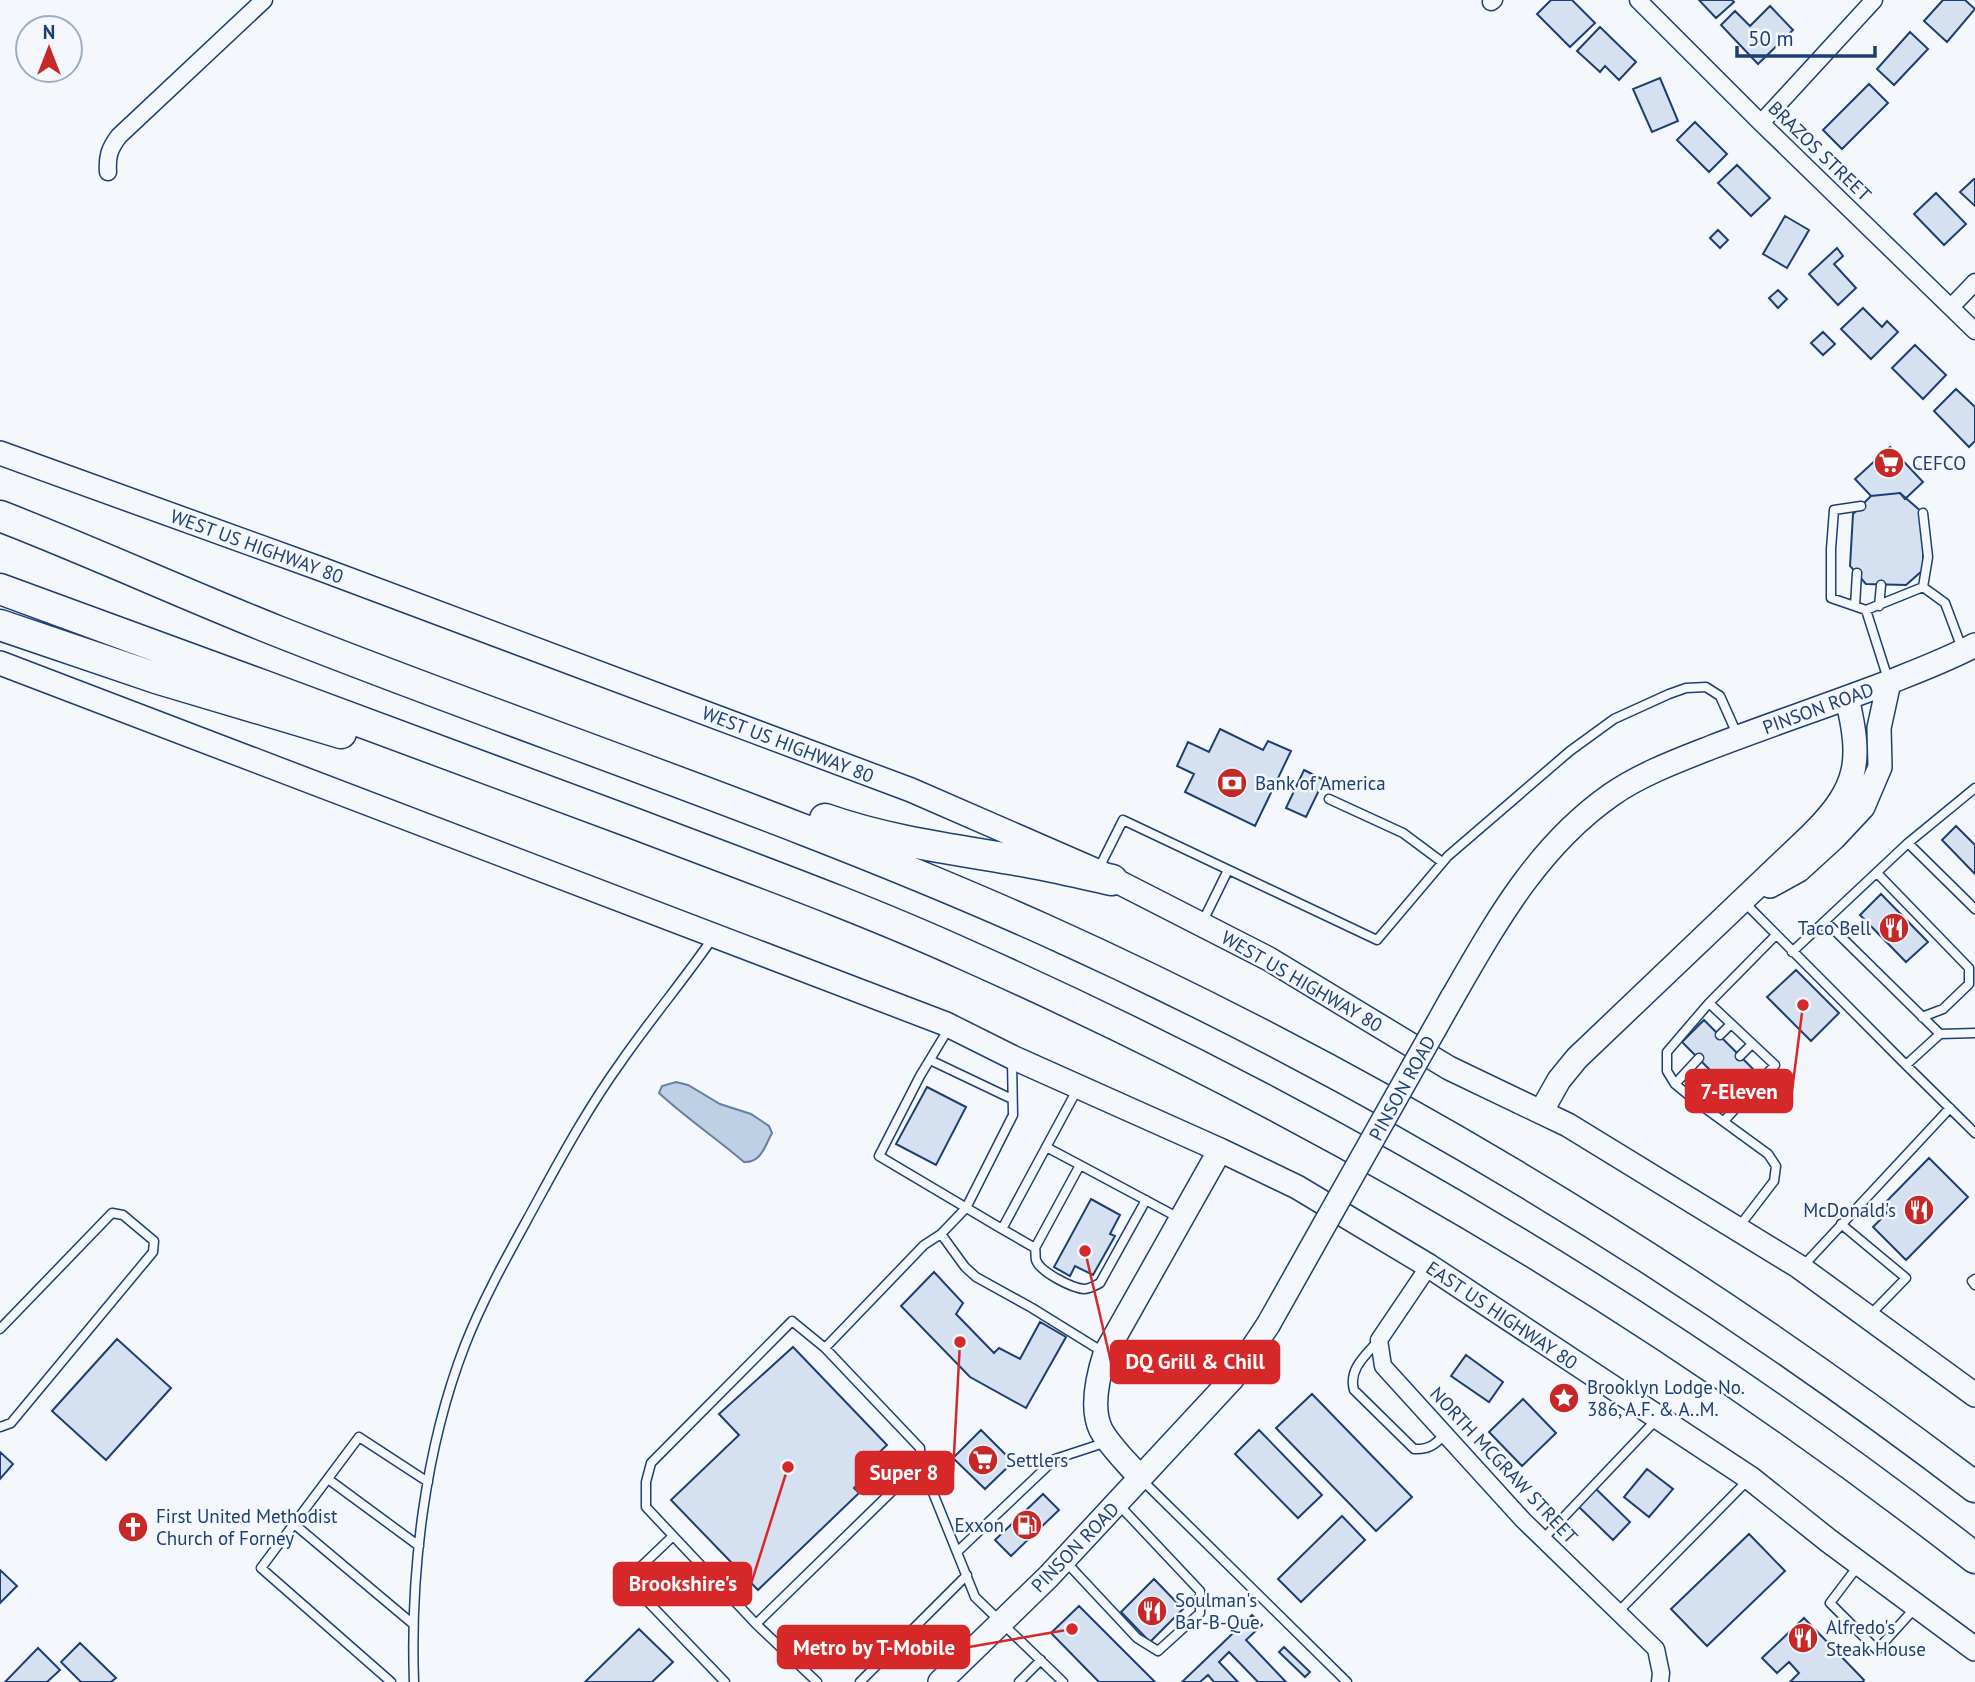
<svg xmlns="http://www.w3.org/2000/svg" width="1975" height="1682" viewBox="0 0 1975 1682" font-family="'PT Sans',sans-serif">
<rect width="100%" height="100%" fill="#f4f7fb"/>
<path fill="#bed0e5" stroke="#687fa3" stroke-width="2" d="M676 1082 688 1085 720 1104 751 1114 769 1126 772 1133C765 1146 761 1163 744 1162 716 1138 686 1118 659 1093L662 1086Z"/>
<path fill="#d5e0f0" stroke="#1d3f73" stroke-width="2" d="M1551 0H1572L1595 23 1570 47 1537 14Z
M1699 0H1732L1734 2 1716 18Z
M1943 0H1965L1975 9 1947 42 1924 21Z
M1770 6 1793 30 1758 64 1721 25 1735 11 1750 26Z
M1600 27 1636 62 1619 80 1605 66 1600 72 1577 51Z
M1910 32 1928 49 1894 85 1877 69Z
M1660 78 1678 121 1652 132 1633 89Z
M1869 84 1888 103 1842 149 1823 130Z
M1695 122 1727 154 1709 172 1677 140Z
M1737 165 1770 198 1751 216 1718 183Z
M1974 179 1975 180V206L1960 192Z
M1936 193 1966 224 1944 245 1914 214Z
M1785 216 1809 230 1787 268 1763 254Z
M1718 230 1728 240 1720 248 1710 238Z
M1837 248 1843 256 1834 264 1856 288 1838 305 1809 274Z
M1778 290 1787 299 1778 308 1769 298Z
M1863 308 1882 327 1887 321 1898 332 1871 359 1841 329Z
M1823 332 1835 344 1823 355 1811 343Z
M1915 345 1946 375 1923 399 1892 368Z
M1956 389 1975 407V441L1969 447 1934 411Z
M1890 447 1923 482 1905 499 1900 493 1871 496 1855 479Z
M1900 493 1923 513V570L1906 585 1866 584 1850 566 1853 514 1871 496Z
M1220 729 1263 750 1268 741 1291 751 1255 826 1185 792 1194 774 1177 766 1188 742 1209 752Z
M1304 770 1324 780 1306 817 1286 808Z
M1956 826 1975 845V874L1942 840Z
M1881 894 1928 942 1906 962 1860 915Z
M1796 970 1839 1013 1811 1041 1767 997Z
M1704 1020 1755 1071 1733 1093 1682 1042Z
M927 1087 966 1107 936 1165 896 1144Z
M1929 1158 1968 1197 1906 1260 1873 1227 1887 1213 1881 1207Z
M1091 1199 1120 1215 1110 1234 1115 1236 1093 1275 1075 1266 1070 1276 1054 1267Z
M934 1272 963 1303 956 1314 994 1353 999 1348 1020 1359 1040 1322 1066 1337 1026 1408 970 1377 901 1306Z
M117 1339 171 1388 106 1460 52 1411Z
M793 1347 887 1445 867 1464 873 1470 854 1488 859 1493 758 1590 671 1500 739 1435 719 1414Z
M1466 1355 1503 1382 1489 1402 1451 1376Z
M1312 1394 1412 1497 1376 1531 1276 1428Z
M1523 1399 1556 1433 1522 1466 1489 1432Z
M981 1430 1013 1462 985 1489 953 1458Z
M1259 1430 1322 1495 1298 1518 1235 1454Z
M0 1452 13 1464 0 1479Z
M1647 1469 1673 1489 1649 1517 1624 1497Z
M1595 1488 1630 1522 1613 1540 1578 1506Z
M1043 1494 1059 1510 1011 1556 995 1540Z
M1342 1516 1365 1540 1301 1602 1278 1579Z
M1749 1534 1785 1571 1707 1646 1671 1609Z
M0 1570 17 1586 0 1603Z
M1154 1579 1183 1609 1150 1642 1121 1612Z
M1079 1606 1155 1682H1099L1051 1633Z
M1252 1615 1262 1625 1246 1640 1286 1682H1258L1229 1652 1219 1662 1238 1682H1214L1208 1675 1200 1682H1182Z
M1804 1618 1864 1680 1863 1682H1790L1799 1673 1789 1662 1777 1673 1762 1658Z
M639 1629 673 1662 652 1682H585Z
M80 1643 116 1678 111 1682H81L61 1662Z
M1284 1647 1310 1672 1305 1677 1279 1652Z
M38 1648 60 1670 47 1682H5Z"/>
<g fill="none" stroke-linecap="round" stroke-linejoin="round">
<g stroke="#1d3f73" stroke-width="11">
<path id="lane" d="M1861 506 1834 510 1831 549V598L1866 610
M1923 513 1928 557 1923 587
M1855 606 1857 573
M1879 606 1881 585
M1888 679 1866 610 1923 587 1945 603 1963 651
M1329 799 1403 833 1442 862
M1908 843 1975 909
M1099 868 1123 820 1377 940 1448 856 1570 751 1614 719 1669 694 1686 688 1706 687 1720 696 1737 734
M1877 873 1969 968V984L1943 1009 1922 1017
M1743 901 1906 1065 1940 1034 1975 1033
M1203 921 1228 870
M1825 921 1940 1034
M1792 952 1908 843 1975 788
M1709 1003 1775 1065 1724 1121
M949 1028 920 1076 879 1156 1002 1229
M1720 1035 1731 1024
M1740 1056 1752 1044
M930 1060 1012 1099
M1906 1065 1975 1133
M1675 1084 1699 1058
M1698 1103 1719 1079
M1046 1147 1080 1165 1035 1248 1002 1229 1078 1088
M1080 1165 1179 1218
M1841 1224 1906 1278 1869 1316
M1738 1228 1774 1181 1776 1166 1768 1154 1698 1103 1675 1084 1667 1071V1052L1709 1003 1776 935
M941 1234 965 1267 976 1277 1032 1308 1103 1352
M1035 1248C1036 1252 1035 1256 1036 1260 1040 1272 1072 1288 1084 1289 1090 1289 1094 1286 1100 1283L1146 1200
M1803 1266 1950 1108
M1975 1279 1972 1281 1975 1285
M0 1329 112 1213 123 1215 154 1241 153 1252 11 1423 0 1427
M1379 1340C1366 1355 1348 1369 1354 1390L1414 1449C1429 1450 1436 1444 1446 1433
M825 1348 924 1245 941 1234 966 1208 1013 1115 1012 1061
M328 1479 419 1546
M1142 1480 1347 1682
M294 1524 413 1624
M673 1536 627 1580 725 1682
M1543 1539 1656 1420
M957 1552 1055 1459 1107 1442
M1065 1561 1137 1638 1158 1651 1200 1613V1591L1119 1505
M1858 1566 1830 1603 1877 1650 1915 1608
M1618 1612 1748 1480
M756 1624 646 1507V1482L651 1463 792 1321 825 1348 920 1448 921 1463
M391 1682 261 1568 359 1437 428 1482
M414 1682C410 1572 425 1448 465 1345 485 1294 513 1246 539 1198 564 1152 590 1105 621 1062 650 1020 683 981 712 939
M817 1682 756 1624 921 1463 975 1597 1063 1682
M860 1682 967 1575
M1019 1682 1041 1660"/>
</g>
<g stroke="#1d3f73" stroke-width="19">
<path id="street" d="M1638 0 1761 123 1975 331
M1491 2 1494 0
M1761 123 1874 0
M108 172C107 157 109 149 119 136L264 0
M1952 306 1975 282
M1429 1266 1379 1340 1383 1366 1523 1520 1656 1649 1661 1673 1660 1682"/>
</g>
<g stroke="#1d3f73" stroke-width="26">
<path id="secondary" d="M0 453 321 569 911 790 1097 871 1269 959 1449 1068 1568 1125 1798 1266 1975 1395
M0 663 946 1024 1012 1057 1220 1150 1297 1187 1429 1266 1750 1478 1829 1541 1975 1649
M1770 886 1799 870 1834 838 1863 807 1880 767 1879 728 1889 682
M1452 998C1496 922 1537 847 1611 795 1641 774 1679 760 1712 747 1772 724 1832 704 1892 681 1920 670 1949 659 1975 645
M1541 1112 1559 1080 1577 1058 1812 834C1859 787 1862 761 1847 698
M1140 1478C1128 1463 1111 1448 1101 1430 1090 1408 1098 1376 1105 1354L1220 1150
M940 1682 1049 1576 1232 1379 1268 1325"/>
</g>
<g stroke="#1d3f73" stroke-width="33">
<path id="highway" d="M0 516C93 552 184 594 277 631 532 732 793 817 1043 929 1374 1078 1687 1268 1975 1487
M0 589C212 667 425 744 636 824 746 866 858 906 966 955 1325 1115 1665 1316 1975 1558
M0 625 156 678 341 733
M825 819C890 842 959 850 1027 862 1055 867 1084 874 1112 880"/>
</g>
<use href="#lane" stroke="#f4f7fb" stroke-width="8"/>
<use href="#street" stroke="#f4f7fb" stroke-width="16"/>
<use href="#secondary" stroke="#f4f7fb" stroke-width="23"/>
<use href="#highway" stroke="#f4f7fb" stroke-width="30"/>
<g stroke="#1d3f73" stroke-width="26" stroke-linecap="butt">
<path id="secondary-bridge" d="M1268 1325 1452 998"/>
</g>
<use href="#secondary-bridge" stroke="#f4f7fb" stroke-width="23"/>
</g>
<defs>
<g id="supermarket-disc" transform="scale(1.575)"><circle r="9.5" fill="#c62828" stroke="#f4f7fb"/><path d="M-6-5.5h2.5l.6 2H6L4.5 2H-2.5L-4.4-4H-6ZM-1.5 3.2a1.3 1.3 0 1 0 .1 0ZM3 3.2a1.3 1.3 0 1 0 .1 0Z" fill="#fff"/></g>
<g id="bank-disc" transform="scale(1.575)"><circle r="9.5" fill="#c62828" stroke="#f4f7fb"/><path d="M-6-4H6V4H-6ZM0-2.3a2.3 2.3 0 1 0 0 4.6a2.3 2.3 0 1 0 0-4.6Z" fill="#fff"/></g>
<g id="restaurant-disc" transform="scale(1.575)"><circle r="9.5" fill="#c62828" stroke="#f4f7fb"/><path d="M-5-6h1v4h1v-4h1v4h1v-4h1v5L-1.5 .5V6h-2V.5L-5-1ZM5-6V6H3V1.5H1.5Q1.5-4 5-6Z" fill="#fff"/></g>
<g id="sight-disc" transform="scale(1.575)"><circle r="9.5" fill="#c62828" stroke="#f4f7fb"/><path d="M0-6L1.8-2.2L6-1.7L2.9 1.2L3.7 5.4L0 3.3L-3.7 5.4L-2.9 1.2L-6-1.7L-1.8-2.2Z" fill="#fff"/></g>
<g id="fuel-disc" transform="scale(1.575)"><circle r="9.5" fill="#c62828" stroke="#f4f7fb"/><path d="M-5.5-6h7V0h2V4h1.3V-2.5L3-4.5l.8-.8L6-3V5H2.5V1h-1V6h-7ZM-4.2-4.7v3.2H.2V-4.7Z" fill="#fff"/></g>
<g id="church-disc" transform="scale(1.575)"><circle r="9.5" fill="#c62828" stroke="#f4f7fb"/><path d="M-1.2-6h2.4v3.5h3.3v2.4h-3.3V6h-2.4V-.1h-3.3v-2.4h3.3Z" fill="#fff"/></g>
</defs>
<g fill-rule="evenodd">
<use href="#supermarket-disc" x="1889" y="463"/>
<use href="#bank-disc" x="1232" y="783"/>
<use href="#restaurant-disc" x="1894" y="928"/>
<use href="#restaurant-disc" x="1919" y="1210"/>
<use href="#sight-disc" x="1564" y="1398"/>
<use href="#supermarket-disc" x="983" y="1460"/>
<use href="#fuel-disc" x="1027" y="1525"/>
<use href="#church-disc" x="133" y="1527"/>
<use href="#restaurant-disc" x="1152" y="1611"/>
<use href="#restaurant-disc" x="1803" y="1638"/>
</g>
<g text-anchor="middle" stroke-width="5" stroke-linejoin="round" paint-order="stroke">
<g font-size="19" fill="#1d3f73" stroke="#f4f7fb">
<text transform="translate(1820 151) rotate(44)" y="7">BRAZOS STREET</text>
<text transform="translate(257 546) rotate(20)" y="7">WEST US HIGHWAY 80</text>
<text transform="translate(1818 708) rotate(-20)" y="7">PINSON ROAD</text>
<text transform="translate(788 744) rotate(21)" y="7">WEST US HIGHWAY 80</text>
<text transform="translate(1302 981) rotate(30)" y="7">WEST US HIGHWAY 80</text>
<text transform="translate(1402 1088) rotate(-61)" y="7">PINSON ROAD</text>
<text transform="translate(1502 1315) rotate(34)" y="7">EAST US HIGHWAY 80</text>
<text transform="translate(1504 1465) rotate(47)" y="7">NORTH MCGRAW STREET</text>
<text transform="translate(1075 1547) rotate(-46)" y="7">PINSON ROAD</text>
</g>
<g font-size="19" fill="#1d3f73" stroke="#f4f7fb" text-anchor="start">
<text x="1912" y="470">CEFCO</text>
<text x="1255" y="790">Bank of America</text>
<text x="1871" y="935" text-anchor="end">Taco Bell</text>
<text x="1896" y="1217" text-anchor="end">McDonald's</text>
<text x="1587" y="1394">Brooklyn Lodge No.<tspan x="1587" dy="22">386, A.F. &amp; A..M.</tspan></text>
<text x="1006" y="1467">Settlers</text>
<text x="156" y="1523">First United Methodist<tspan x="156" dy="22">Church of Forney</tspan></text>
<text x="1004" y="1532" text-anchor="end">Exxon</text>
<text x="1175" y="1607">Soulman's<tspan x="1175" dy="22">Bar-B-Que</tspan></text>
<text x="1826" y="1634">Alfredo's<tspan x="1826" dy="22">Steak House</tspan></text>
</g>
</g>
<path fill="none" stroke="#d62828" stroke-width="2.5" d="M1803 1005L1792 1091M1085 1251L1111 1362M960 1342L953 1473M788 1467L751 1584M1072 1629L969 1647"/>
<g fill="#d62828" stroke="#f4f7fb" stroke-width="2.5">
<circle cx="1803" cy="1005" r="7"/>
<circle cx="1085" cy="1251" r="7"/>
<circle cx="960" cy="1342" r="7"/>
<circle cx="788" cy="1467" r="7"/>
<circle cx="1072" cy="1629" r="7"/>
</g>
<g fill="#d62828" stroke="#d62828" stroke-width="2.5">
<rect x="1686" y="1070" width="106" height="42" rx="7"/>
<rect x="1111" y="1341" width="168" height="42" rx="7"/>
<rect x="856" y="1452" width="97" height="42" rx="7"/>
<rect x="614" y="1563" width="137" height="42" rx="7"/>
<rect x="778" y="1626" width="191" height="42" rx="7"/>
</g>
<g font-size="21" text-anchor="middle" font-weight="bold" fill="#fff">
<text x="1739" y="1099">7-Eleven</text>
<text x="1195" y="1369">DQ Grill &amp; Chill</text>
<text x="904" y="1480">Super 8</text>
<text x="683" y="1591">Brookshire's</text>
<text x="874" y="1655">Metro by T-Mobile</text>
</g>
<g transform="translate(49 49)"><circle r="33" fill="#f4f7fb" stroke="#9eadc5" stroke-width="2"/>
<path d="M0-5L12 26L0 18L-12 26Z" fill="#c62828"/>
<text y="-10" font-size="19" font-weight="bold" text-anchor="middle" fill="#1d3f73">N</text>
</g>
<path d="M1737 46v10h138v-10" fill="none" stroke="#1d3f73" stroke-width="3.5"/>
<text x="1748" y="46" font-size="21" fill="#1d3f73" stroke="#f4f7fb" stroke-width="5" paint-order="stroke">50 m</text>
</svg>
